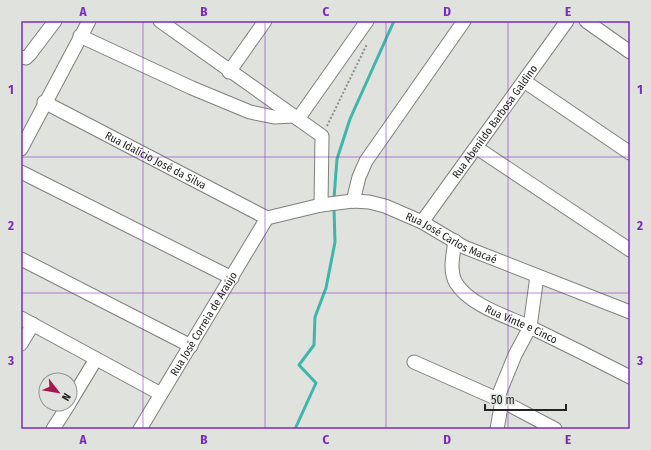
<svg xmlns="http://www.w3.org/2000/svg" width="651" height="450" viewBox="0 0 651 450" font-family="'Fira Sans Condensed',sans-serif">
<rect width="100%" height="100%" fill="#dfe2dd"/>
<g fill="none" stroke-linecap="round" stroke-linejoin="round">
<path stroke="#3eb6aa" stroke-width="3" d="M334 198 337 159 350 119 394 21
M295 429 316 383 299 365 314 345 315 317 326 288 335 242 334 209"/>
<g stroke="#7d807b" stroke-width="15">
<g id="street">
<path d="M160 21 322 136 321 205"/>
<path d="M586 21 630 52"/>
<path d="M80 36 192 88 250 112 274 117 293 116"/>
<path d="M21 57 26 58 30 54 55 21"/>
<path d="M229 72 265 21"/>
<path d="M524 81 630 153"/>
<path id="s1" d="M44 102 267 218"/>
<path d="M298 119 367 21"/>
<path d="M477 148 630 250"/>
<path d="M21 149 89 21"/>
<path d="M21 172 232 278"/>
<path d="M353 201 359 177 366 161 464 21"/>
<path id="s2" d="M267 218 321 205 353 201 369 202 385 206 422 222 464 247 630 312"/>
<path id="s3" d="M422 222 567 21"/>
<path id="s4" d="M455 241C453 255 449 271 456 283 470 306 509 317 532 328 565 344 597 360 630 377"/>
<path d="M21 259 191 346"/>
<path d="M21 318 161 394"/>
<path d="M21 344 33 324"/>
<path d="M414 362 502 401 555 429"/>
<path d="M497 399 515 355 530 327 537 276"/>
<path d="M70 402 96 359"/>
<path d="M53 429 69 404"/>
<path id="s5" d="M140 429 267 218"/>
<path d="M497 429 502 401"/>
</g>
</g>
<path stroke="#8d8f8c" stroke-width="2" stroke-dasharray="2 2" stroke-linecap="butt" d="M327 126 367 44"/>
<use href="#street" stroke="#fff" stroke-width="13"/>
</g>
<path fill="none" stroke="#7b2cbf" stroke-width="1" stroke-opacity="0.55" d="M143 21V429M265 21V429M386 21V429M508 21V429M21 157H630M21 293H630"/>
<g text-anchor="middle" stroke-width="4" stroke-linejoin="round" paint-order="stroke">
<g font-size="11" fill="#232422" stroke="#dfe2dd">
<text dy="4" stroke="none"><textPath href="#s3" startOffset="124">Rua Abenildo Barbosa Galdino</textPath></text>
<text dy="4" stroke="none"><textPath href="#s1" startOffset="126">Rua Idalício José da Silva</textPath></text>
<text dy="4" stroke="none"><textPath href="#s2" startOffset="194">Rua José Carlos Macaé</textPath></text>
<text dy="4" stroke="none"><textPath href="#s5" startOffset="123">Rua José Correia de Araújo</textPath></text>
<text dy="4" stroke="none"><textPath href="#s4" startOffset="121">Rua Vinte e Cinco</textPath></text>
</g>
</g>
<rect width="651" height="450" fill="none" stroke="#dfe2dd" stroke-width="44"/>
<g transform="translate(58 392) rotate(121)"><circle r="19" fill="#dfe2dd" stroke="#949692"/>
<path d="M0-3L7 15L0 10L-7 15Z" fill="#a81751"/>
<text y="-6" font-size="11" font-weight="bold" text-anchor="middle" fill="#232422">N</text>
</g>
<path d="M485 404v6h81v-6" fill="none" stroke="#232422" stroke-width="2"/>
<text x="491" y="404" font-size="12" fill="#232422" stroke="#dfe2dd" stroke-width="3" paint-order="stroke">50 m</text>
<rect x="22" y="22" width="607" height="406" fill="none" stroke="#7b2cbf" stroke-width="1.5"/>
<g font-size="13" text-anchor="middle" font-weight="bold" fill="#7b2cbf">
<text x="83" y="16">A</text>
<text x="204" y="16">B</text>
<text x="326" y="16">C</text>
<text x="447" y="16">D</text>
<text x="568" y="16">E</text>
<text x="11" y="94">1</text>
<text x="640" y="94">1</text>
<text x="11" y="230">2</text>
<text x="640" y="230">2</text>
<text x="11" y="365">3</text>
<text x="640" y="365">3</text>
<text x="83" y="444">A</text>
<text x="204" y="444">B</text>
<text x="326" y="444">C</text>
<text x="447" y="444">D</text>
<text x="568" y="444">E</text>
</g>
</svg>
